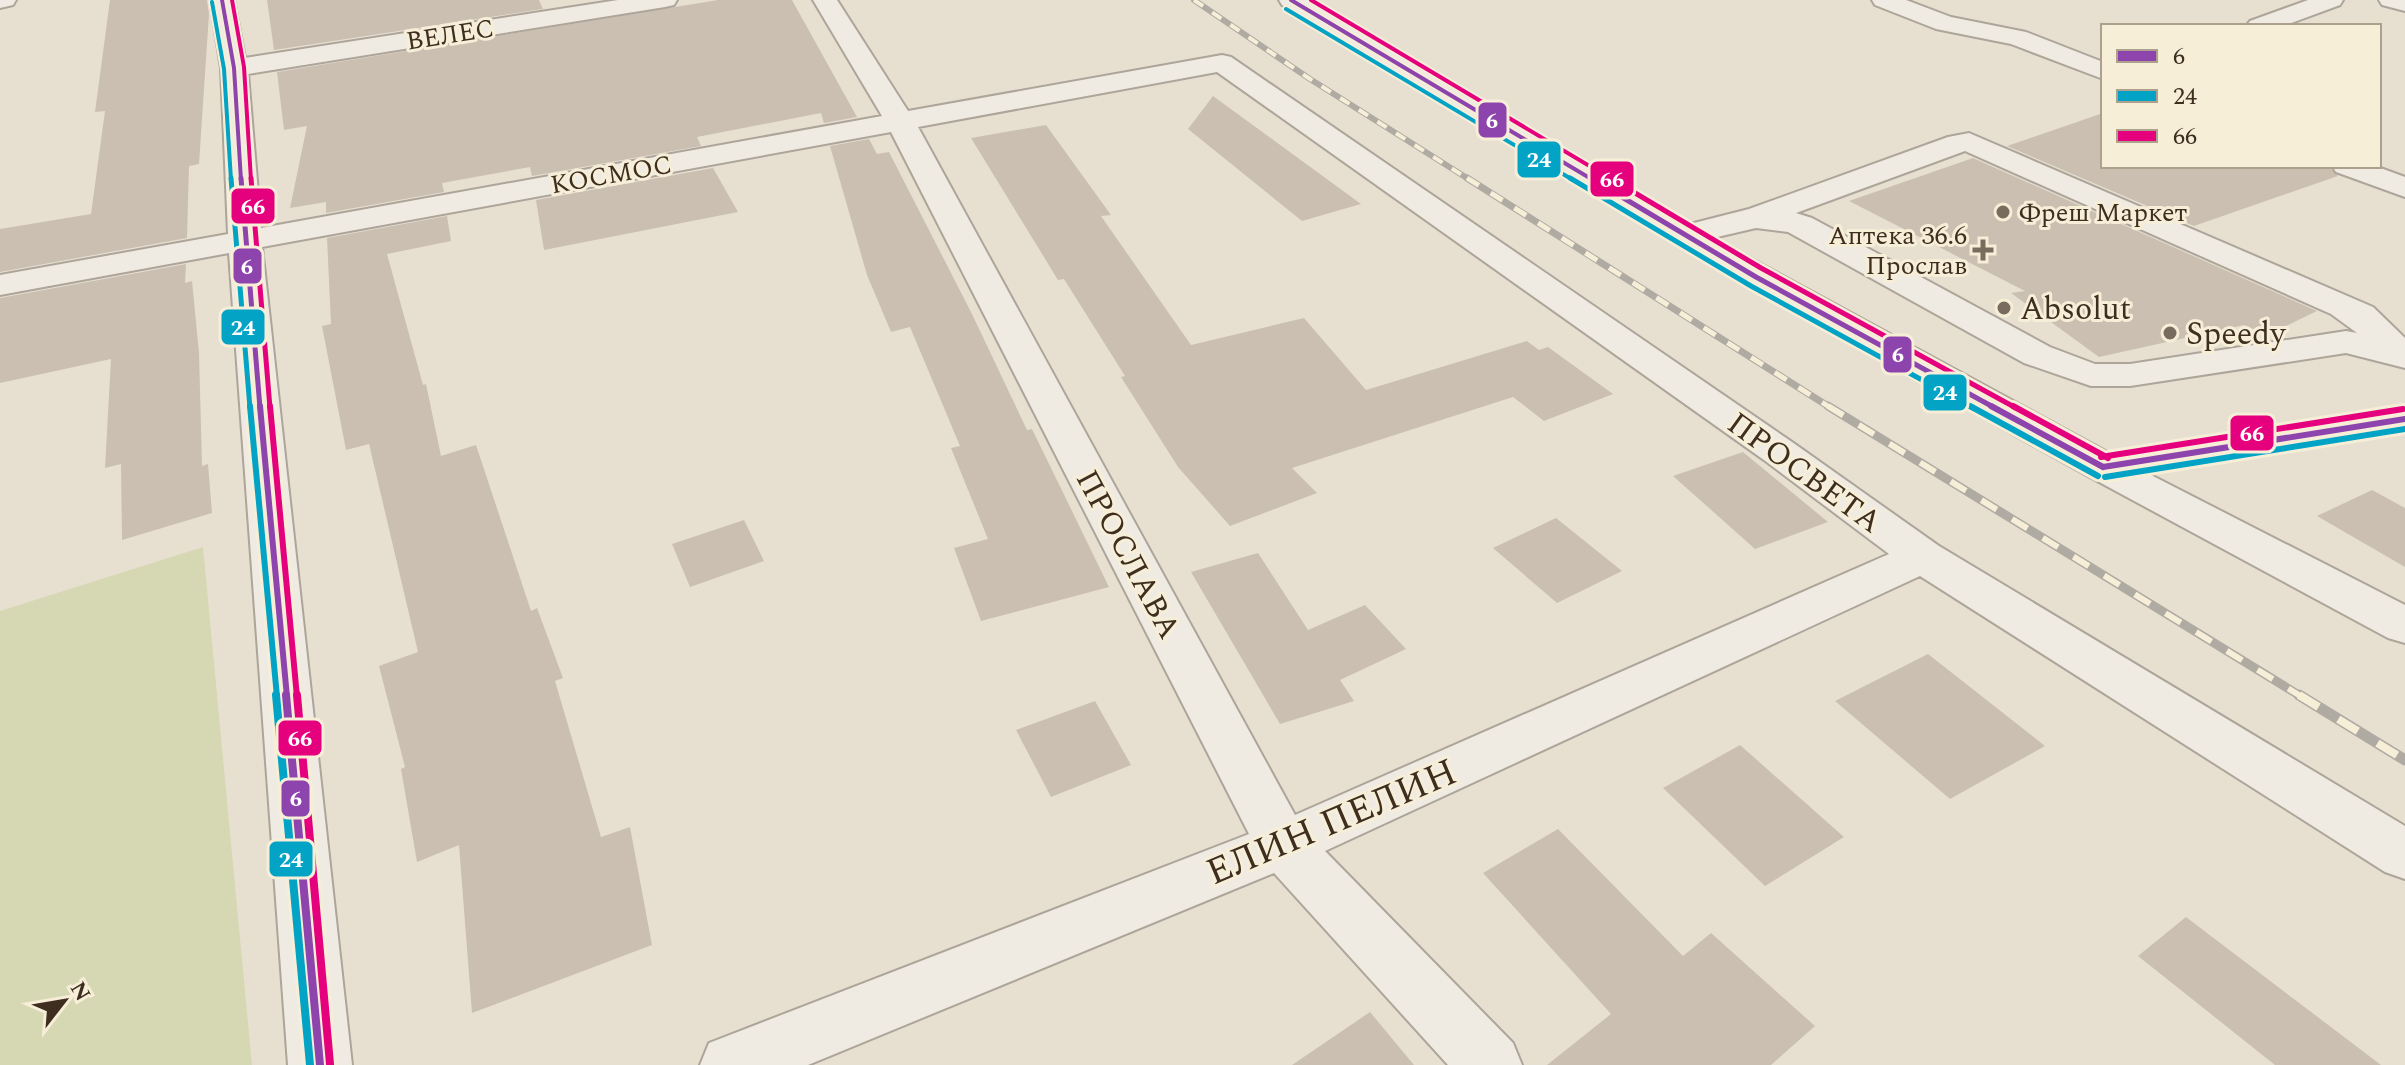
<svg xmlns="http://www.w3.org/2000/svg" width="2405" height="1065" viewBox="0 0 2405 1065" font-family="Spectral,serif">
<rect width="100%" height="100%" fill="#e7e0d1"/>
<path fill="#d6d7b3" d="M203 547 252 1065H0V611Z"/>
<path fill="#cbbfb2" d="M110 0H207L209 14 199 164 189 166 187 238 0 272V229L91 214 105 111 95 112Z
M267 0H539L543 9 274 50Z
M718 0H792L857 117 824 123 821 113 697 137 701 146 532 176 530 167 442 183 444 192 326 213V202L290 208 307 126 284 130 277 72Z
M1213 96 1361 204 1302 221 1188 129Z
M2103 113V166H2329L2338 176 2194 226 2007 146Z
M1046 125 1111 215 1101 216 1191 345 1304 318 1366 390 1527 341 1539 350 1548 347 1613 394 1544 421 1513 397 1292 468 1317 493 1230 526 1178 467 1121 377 1125 376 1064 279 1058 280 971 138Z
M869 139 877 154 889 152 972 314 1027 430 1032 429 1109 587 981 621 954 548 988 539 951 448 960 446 910 327 891 332 867 275 830 146Z
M1973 158 2317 311 2267 335 2244 325 2099 357 2011 293 2025 291 1849 201Z
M713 168 738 212 544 250 536 200Z
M447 216 451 241 387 254 423 385 426 384 441 456 476 445 531 611 537 608 563 678 555 681 601 837 630 827 652 945 472 1013 459 845 417 862 401 769 405 767 379 666 418 652 369 444 346 450 322 326 331 324 327 238Z
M186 264 185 283 192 281 199 353 202 466 208 464 212 513 122 540 121 464 105 468 111 359 0 383V298Z
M1743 452 1828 522 1755 549 1673 476Z
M2372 490 2405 508V567L2317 516Z
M1556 518 1622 571 1557 603 1493 548Z
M744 520 764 561 690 587 672 544Z
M1258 553 1308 630 1365 605 1406 649 1340 680 1354 701 1280 724 1191 572Z
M1928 654 2045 746 1950 799 1835 701Z
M1095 701 1131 765 1051 797 1016 730Z
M1740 745 1844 837 1765 886 1663 788Z
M1558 829 1683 956 1711 933 1815 1026 1771 1065H1547L1611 1014 1483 873Z
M2186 917 2381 1065H2275L2138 956Z
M1370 1012 1414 1065H1292Z"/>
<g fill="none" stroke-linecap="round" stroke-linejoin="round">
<g stroke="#ada599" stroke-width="4">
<path id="minor" d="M0 0H16L13 5 0 8Z
M210 0H234L245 58 618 0H677L674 5 665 7 248 74 261 228 882 116 813 0H837L908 111 1222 55 1231 57 1792 442 1939 546 2405 826V879L2385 872 1920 576 1325 851 1513 1043 1522 1065H1448L1274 873 808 1065H700L709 1043 1249 834 891 132 262 247 352 1065H288L229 253 0 295V275L228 234 221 68ZM1217 72 1764 460 1889 554 1295 815 918 127Z
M1279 0H1308L1690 224 1749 209 1948 137 1969 133 2373 307 2405 338V368L2346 353 2130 386H2091L2024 363 1788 232 1756 228 1713 238 2109 453 2405 407V431L2147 473 2405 605V643L2388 638 2088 476 1744 284 1282 5ZM1965 151 2331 314 2357 333 2346 331 2130 364H2095L2050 347 1812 218 1796 213Z
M1872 0H1906L1951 17 2026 32 2103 62V79L2011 44 1936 29 1875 5Z
M2308 0H2343L2340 5 2283 26H2246L2250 21Z
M2379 0H2405V11L2382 5Z
M2332 166H2375L2405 177V197L2336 172Z"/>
</g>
<use href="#minor" fill="#efebe3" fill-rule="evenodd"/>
<g stroke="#afaaa2" stroke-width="6">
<path id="rail-far3" d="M1194 0 1310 79 1470 180"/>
</g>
<g stroke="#afaaa2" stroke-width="7">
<path id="rail-far2" d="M1467 178 1831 408"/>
</g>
<g stroke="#afaaa2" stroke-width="9">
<path id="rail-far1" d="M1828 406 2302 697"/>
</g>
<g stroke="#afaaa2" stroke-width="11">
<path id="rail" d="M2299 695 2405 760"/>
</g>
<use href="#rail-far3" stroke="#f7eed8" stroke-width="4" stroke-dasharray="11" stroke-linecap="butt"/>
<use href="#rail-far2" stroke="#f7eed8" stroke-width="5" stroke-dasharray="14" stroke-linecap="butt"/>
<use href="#rail-far1" stroke="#f7eed8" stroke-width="6" stroke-dasharray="18" stroke-linecap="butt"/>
<use href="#rail" stroke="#f7eed8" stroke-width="8" stroke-dasharray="23" stroke-linecap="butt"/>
<g stroke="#f7eed8" stroke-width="8">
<path id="bus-1-far3" d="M222 0 234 68 241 180
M1291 0 1593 180"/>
</g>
<g stroke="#f7eed8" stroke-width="10">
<path id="bus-1-far2" d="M241 178 260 408
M1590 178 1756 277 1995 408"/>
</g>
<g stroke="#f7eed8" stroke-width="12">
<path id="bus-1-far1" d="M260 406 287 697
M1991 406 2103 467
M2103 467 2405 419"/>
</g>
<g stroke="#f7eed8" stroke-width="14">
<path id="bus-1" d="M286 695 320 1065"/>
</g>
<g stroke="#f7eed8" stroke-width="8">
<path id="bus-2-far3" d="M212 2 224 69 231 180
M1286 9 1573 180"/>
</g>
<g stroke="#f7eed8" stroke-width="10">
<path id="bus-2-far2" d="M231 178 250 408
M1570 178 1751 286 1973 408"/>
</g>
<g stroke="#f7eed8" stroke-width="12">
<path id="bus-2-far1" d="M250 406 277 697
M1970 406 2098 476
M2105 477 2405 429"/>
</g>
<g stroke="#f7eed8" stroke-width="14">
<path id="bus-2" d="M276 695 310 1065"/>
</g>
<g stroke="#f7eed8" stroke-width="8">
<path id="bus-3-far3" d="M232 0 244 67 251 180
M1311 0 1613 180"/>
</g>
<g stroke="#f7eed8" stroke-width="10">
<path id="bus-3-far2" d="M251 178 270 408
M1610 178 1761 268 2016 408"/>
</g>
<g stroke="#f7eed8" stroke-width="12">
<path id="bus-3-far1" d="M270 406 297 697
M2013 406 2108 458
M2101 457 2403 409"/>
</g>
<g stroke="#f7eed8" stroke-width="14">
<path id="bus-3" d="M297 695 330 1064"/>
</g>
<use href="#bus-1-far3" stroke="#8e44ad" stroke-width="4"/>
<use href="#bus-1-far2" stroke="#8e44ad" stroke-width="5"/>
<use href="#bus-1-far1" stroke="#8e44ad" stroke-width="6"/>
<use href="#bus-1" stroke="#8e44ad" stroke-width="8"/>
<use href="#bus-2-far3" stroke="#03a3c5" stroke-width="4"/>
<use href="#bus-2-far2" stroke="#03a3c5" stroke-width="5"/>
<use href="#bus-2-far1" stroke="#03a3c5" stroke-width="6"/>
<use href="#bus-2" stroke="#03a3c5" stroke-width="8"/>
<use href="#bus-3-far3" stroke="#e5007d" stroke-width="4"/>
<use href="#bus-3-far2" stroke="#e5007d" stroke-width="5"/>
<use href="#bus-3-far1" stroke="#e5007d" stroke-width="6"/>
<use href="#bus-3" stroke="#e5007d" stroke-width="8"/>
</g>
<g fill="#786c5e" stroke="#f7eed8" stroke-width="3">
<circle cx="2003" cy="212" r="8"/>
<path d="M1979 238h8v8h8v8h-8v8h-8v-8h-8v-8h8z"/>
<circle cx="2004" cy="308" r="8"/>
<circle cx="2170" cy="333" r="8"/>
</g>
<g text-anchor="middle" stroke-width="6" stroke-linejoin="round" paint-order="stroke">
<g font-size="26" fill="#3d2e20" stroke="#f7eed8">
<text transform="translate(450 34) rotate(-9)" y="9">ВЕЛЕС</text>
<text transform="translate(611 174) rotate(-10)" y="9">КОСМОС</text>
</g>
<g font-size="26" fill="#3d2e20" stroke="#f7eed8" text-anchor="start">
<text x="2019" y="221">Фреш Маркет</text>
<text x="1967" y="244" text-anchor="end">Аптека 36.6<tspan x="1967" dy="30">Прослав</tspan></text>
</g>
<g font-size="32" fill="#3d2e20" stroke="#f7eed8" text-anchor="start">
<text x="2020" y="319">Absolut</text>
<text x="2186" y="344">Speedy</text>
</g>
<g font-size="32" fill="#3d2e20" stroke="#f7eed8">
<text transform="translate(1805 472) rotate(36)" y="11">ПРОСВЕТА</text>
<text transform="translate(1129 554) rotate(62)" y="11">ПРОСЛАВА</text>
</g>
<g font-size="38" fill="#3d2e20" stroke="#f7eed8">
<text transform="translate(1331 821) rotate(-23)" y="13">ЕЛИН ПЕЛИН</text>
</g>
</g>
<g stroke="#f7eed8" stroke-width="3">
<rect x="1477" y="101" width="31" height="38" rx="8" fill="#8e44ad"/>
<rect x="1516" y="140" width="46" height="39" rx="8" fill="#03a3c5"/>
<rect x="1589" y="160" width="46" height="38" rx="8" fill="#e5007d"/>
<rect x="230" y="187" width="46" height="38" rx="8" fill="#e5007d"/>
<rect x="232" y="247" width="31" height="38" rx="8" fill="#8e44ad"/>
<rect x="220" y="308" width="46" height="38" rx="8" fill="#03a3c5"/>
<rect x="1882" y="335" width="31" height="39" rx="8" fill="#8e44ad"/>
<rect x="1922" y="373" width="46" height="39" rx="8" fill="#03a3c5"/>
<rect x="2229" y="414" width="46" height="38" rx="8" fill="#e5007d"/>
<rect x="277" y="719" width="46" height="38" rx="8" fill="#e5007d"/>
<rect x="280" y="779" width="31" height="39" rx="8" fill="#8e44ad"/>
<rect x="268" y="840" width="46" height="38" rx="8" fill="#03a3c5"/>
</g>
<g font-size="22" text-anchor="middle" font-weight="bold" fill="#fff">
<text x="1492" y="128">6</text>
<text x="1539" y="167">24</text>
<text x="1612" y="187">66</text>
<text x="253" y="214">66</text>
<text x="247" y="274">6</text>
<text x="243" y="335">24</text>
<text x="1898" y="362">6</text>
<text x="1945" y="400">24</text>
<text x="2252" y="441">66</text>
<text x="300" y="746">66</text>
<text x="296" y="806">6</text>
<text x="291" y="867">24</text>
</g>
<rect x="2101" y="24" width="280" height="144" fill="#f7eed8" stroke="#ada18e" stroke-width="2"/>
<rect x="2117" y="50" width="40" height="12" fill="#8e44ad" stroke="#ada18e" stroke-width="2"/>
<text x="2173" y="64" font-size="24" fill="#3d2e20">6</text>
<rect x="2117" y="90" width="40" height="12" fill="#03a3c5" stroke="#ada18e" stroke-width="2"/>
<text x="2173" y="104" font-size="24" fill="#3d2e20">24</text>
<rect x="2117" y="130" width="40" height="12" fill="#e5007d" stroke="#ada18e" stroke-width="2"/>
<text x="2173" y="144" font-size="24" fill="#3d2e20">66</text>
<g transform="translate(64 1001) rotate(59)" stroke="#f7eed8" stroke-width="6" paint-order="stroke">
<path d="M0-6L14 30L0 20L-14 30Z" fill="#3d2e20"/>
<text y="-12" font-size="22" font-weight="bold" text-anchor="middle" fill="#3d2e20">N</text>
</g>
</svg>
